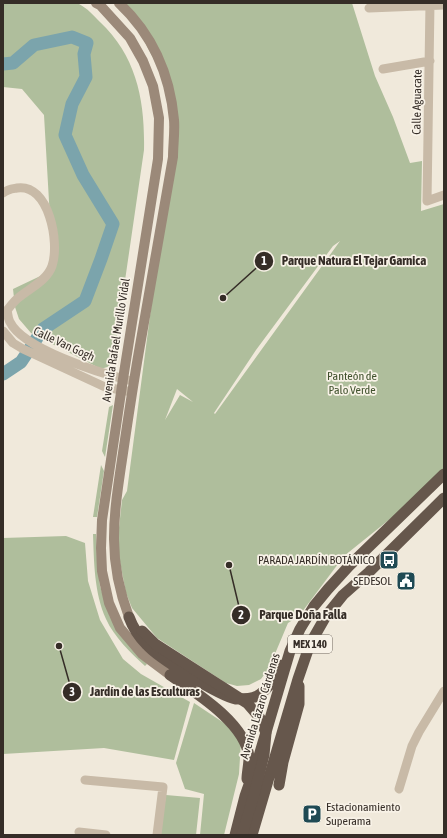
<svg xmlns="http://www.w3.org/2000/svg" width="447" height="838" viewBox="0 0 447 838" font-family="'Asap Condensed',sans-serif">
<rect width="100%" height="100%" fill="#f0e9db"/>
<path fill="#afbe9c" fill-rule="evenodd" d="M3 3C22 3 42 3 61 3 66 3 75 2 79 4 87 8 94 16 100 22 137 57 145 101 144 150L114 356 110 366 101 369 31 333 19 319 15 307 13 289 53 270 44 115 22 89 3 87Z
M125 3H352L375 76 393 117 410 163 422 161 421 211 444 204V468L395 515 344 556 299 616 288 623 269 668 261 679 249 685 237 686 226 683 157 638 132 608 126 593 117 546 122 500 127 491 166 194 174 139 171 93ZM340 241 215 414 214 413 256 350 333 246ZM177 389 193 402 180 395 165 420Z
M113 405 105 457 102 451 109 407Z
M101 465 104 471 97 517H93Z
M93 534H96L97 561 100 586 110 617 147 664 145 666C131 653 114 637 106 619 94 593 94 561 93 534Z
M66 536 85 543 88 581 100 620 123 659 141 674 190 702 174 760 104 748 3 754V538Z
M194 703 224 723 241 741 239 774 224 835H200L204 794 185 789 176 763Z
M166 795 200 798 196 835H160Z"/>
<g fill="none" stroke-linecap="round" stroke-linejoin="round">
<path stroke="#7ba4ac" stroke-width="13" d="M3 64 13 63 34 45 72 37 87 43 84 54 86 77 72 104 65 135 83 175 113 224 101 259 85 301 43 329 21 362 3 374"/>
<path stroke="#c8baa7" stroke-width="9" d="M430 3 427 201 444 195
M369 8 444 5
M383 69 430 61
M3 193C8 189 11 189 17 188 49 183 60 243 52 266 47 281 28 289 17 299 12 303 8 310 3 315
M7 310C8 314 8 319 10 322 23 349 100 373 128 380
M3 331 13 343 23 349 105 387 132 392
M85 780 163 787 157 835
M399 789 412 746 419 732 444 691
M79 832 106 835"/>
<path stroke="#9b8979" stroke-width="10" d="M96 3 100 5 130 38 143 61 153 86 159 118 158 159 123 379 102 520 101 548 102 571 109 603 120 628 142 654 170 675
M119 3C152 34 170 75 174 120 175 132 173 145 173 157 162 222 150 286 139 351 133 385 128 419 123 453 114 514 106 557 129 617"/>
<path stroke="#66574c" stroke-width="11" d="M129 617C133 628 139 637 147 645 158 658 220 696 236 699 242 699 252 699 257 696 268 691 276 675 282 665
M170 675C195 692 247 724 249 758 249 765 247 773 247 779
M279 785 283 762 299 704V686
M235 835 245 796 259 756 290 651 300 629 314 606 328 589 349 566 444 474
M252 835 298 679 310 644 326 616 343 595 369 572 444 498"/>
<path stroke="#66574c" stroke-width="11" d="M142 631 155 644 247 703 260 718 266 733 264 755 255 791 242 835"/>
</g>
<defs>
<g id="bus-square" transform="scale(1)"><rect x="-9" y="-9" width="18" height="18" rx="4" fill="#1f4a54" stroke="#f8f2e7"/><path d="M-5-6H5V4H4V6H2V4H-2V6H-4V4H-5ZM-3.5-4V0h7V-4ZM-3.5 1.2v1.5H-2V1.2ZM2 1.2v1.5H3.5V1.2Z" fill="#fff"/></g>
<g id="civic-square" transform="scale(1)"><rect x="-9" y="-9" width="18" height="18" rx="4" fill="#1f4a54" stroke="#f8f2e7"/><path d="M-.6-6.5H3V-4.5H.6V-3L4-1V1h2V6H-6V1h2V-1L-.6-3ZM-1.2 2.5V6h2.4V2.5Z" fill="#fff"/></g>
<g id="parking-square" transform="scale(1)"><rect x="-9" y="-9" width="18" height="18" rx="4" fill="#1f4a54" stroke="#f8f2e7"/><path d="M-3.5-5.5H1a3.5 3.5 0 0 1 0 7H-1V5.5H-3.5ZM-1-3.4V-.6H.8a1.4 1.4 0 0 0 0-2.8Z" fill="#fff"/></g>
</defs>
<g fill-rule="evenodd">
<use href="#bus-square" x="389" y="560"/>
<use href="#civic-square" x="406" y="581"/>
<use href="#parking-square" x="312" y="814"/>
</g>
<g text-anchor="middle" stroke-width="3.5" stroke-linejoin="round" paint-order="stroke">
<rect fill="#f8f2e7" stroke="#706861" stroke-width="1" x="288" y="635" width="44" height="18" rx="3"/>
<g font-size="11" font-weight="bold" fill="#352d27">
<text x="310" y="648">MEX 140</text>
</g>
<g font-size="12" fill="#352d27" stroke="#f8f2e7">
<text transform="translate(417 102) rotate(-89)" y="4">Calle Aguacate</text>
<text transform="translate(116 340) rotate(-81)" y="4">Avenida Rafael Murillo Vidal</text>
<text transform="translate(64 344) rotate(25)" y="4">Calle Van Gogh</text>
<text transform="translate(260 706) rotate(-73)" y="4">Avenida Lázaro Cárdenas</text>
</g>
<g font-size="12" fill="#40512d" stroke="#f8f2e7">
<text x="352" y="380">Panteón de<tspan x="352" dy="14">Palo Verde</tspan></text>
</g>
<g font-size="12" fill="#352d27" stroke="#f8f2e7" text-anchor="end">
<text x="375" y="564">PARADA JARDÍN BOTÁNICO</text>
<text x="392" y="585">SEDESOL</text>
<text x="326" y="811" text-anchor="start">Estacionamiento<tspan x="326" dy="14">Superama</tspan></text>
</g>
</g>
<path fill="none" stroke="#352d27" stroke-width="1.5" d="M223 298L264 261M229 565L241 615M59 646L72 692"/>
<g fill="#352d27" stroke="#f8f2e7" stroke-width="1.5">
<circle cx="223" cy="298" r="4"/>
<circle cx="229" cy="565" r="4"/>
<circle cx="59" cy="646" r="4"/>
<circle cx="264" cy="261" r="10"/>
<circle cx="241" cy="615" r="10"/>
<circle cx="72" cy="692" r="10"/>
</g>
<g font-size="12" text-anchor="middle" font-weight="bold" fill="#fff">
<text x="264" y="265">1</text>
<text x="241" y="619">2</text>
<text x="72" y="696">3</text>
</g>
<g font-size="13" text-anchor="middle" font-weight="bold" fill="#352d27" stroke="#f8f2e7" stroke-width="3.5" stroke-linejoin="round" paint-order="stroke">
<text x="354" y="265">Parque Natura El Tejar Garnica</text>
<text x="303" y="619">Parque Doña Falla</text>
<text x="145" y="696">Jardín de las Esculturas</text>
</g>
<rect width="447" height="838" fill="none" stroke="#352d27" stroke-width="8"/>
</svg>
